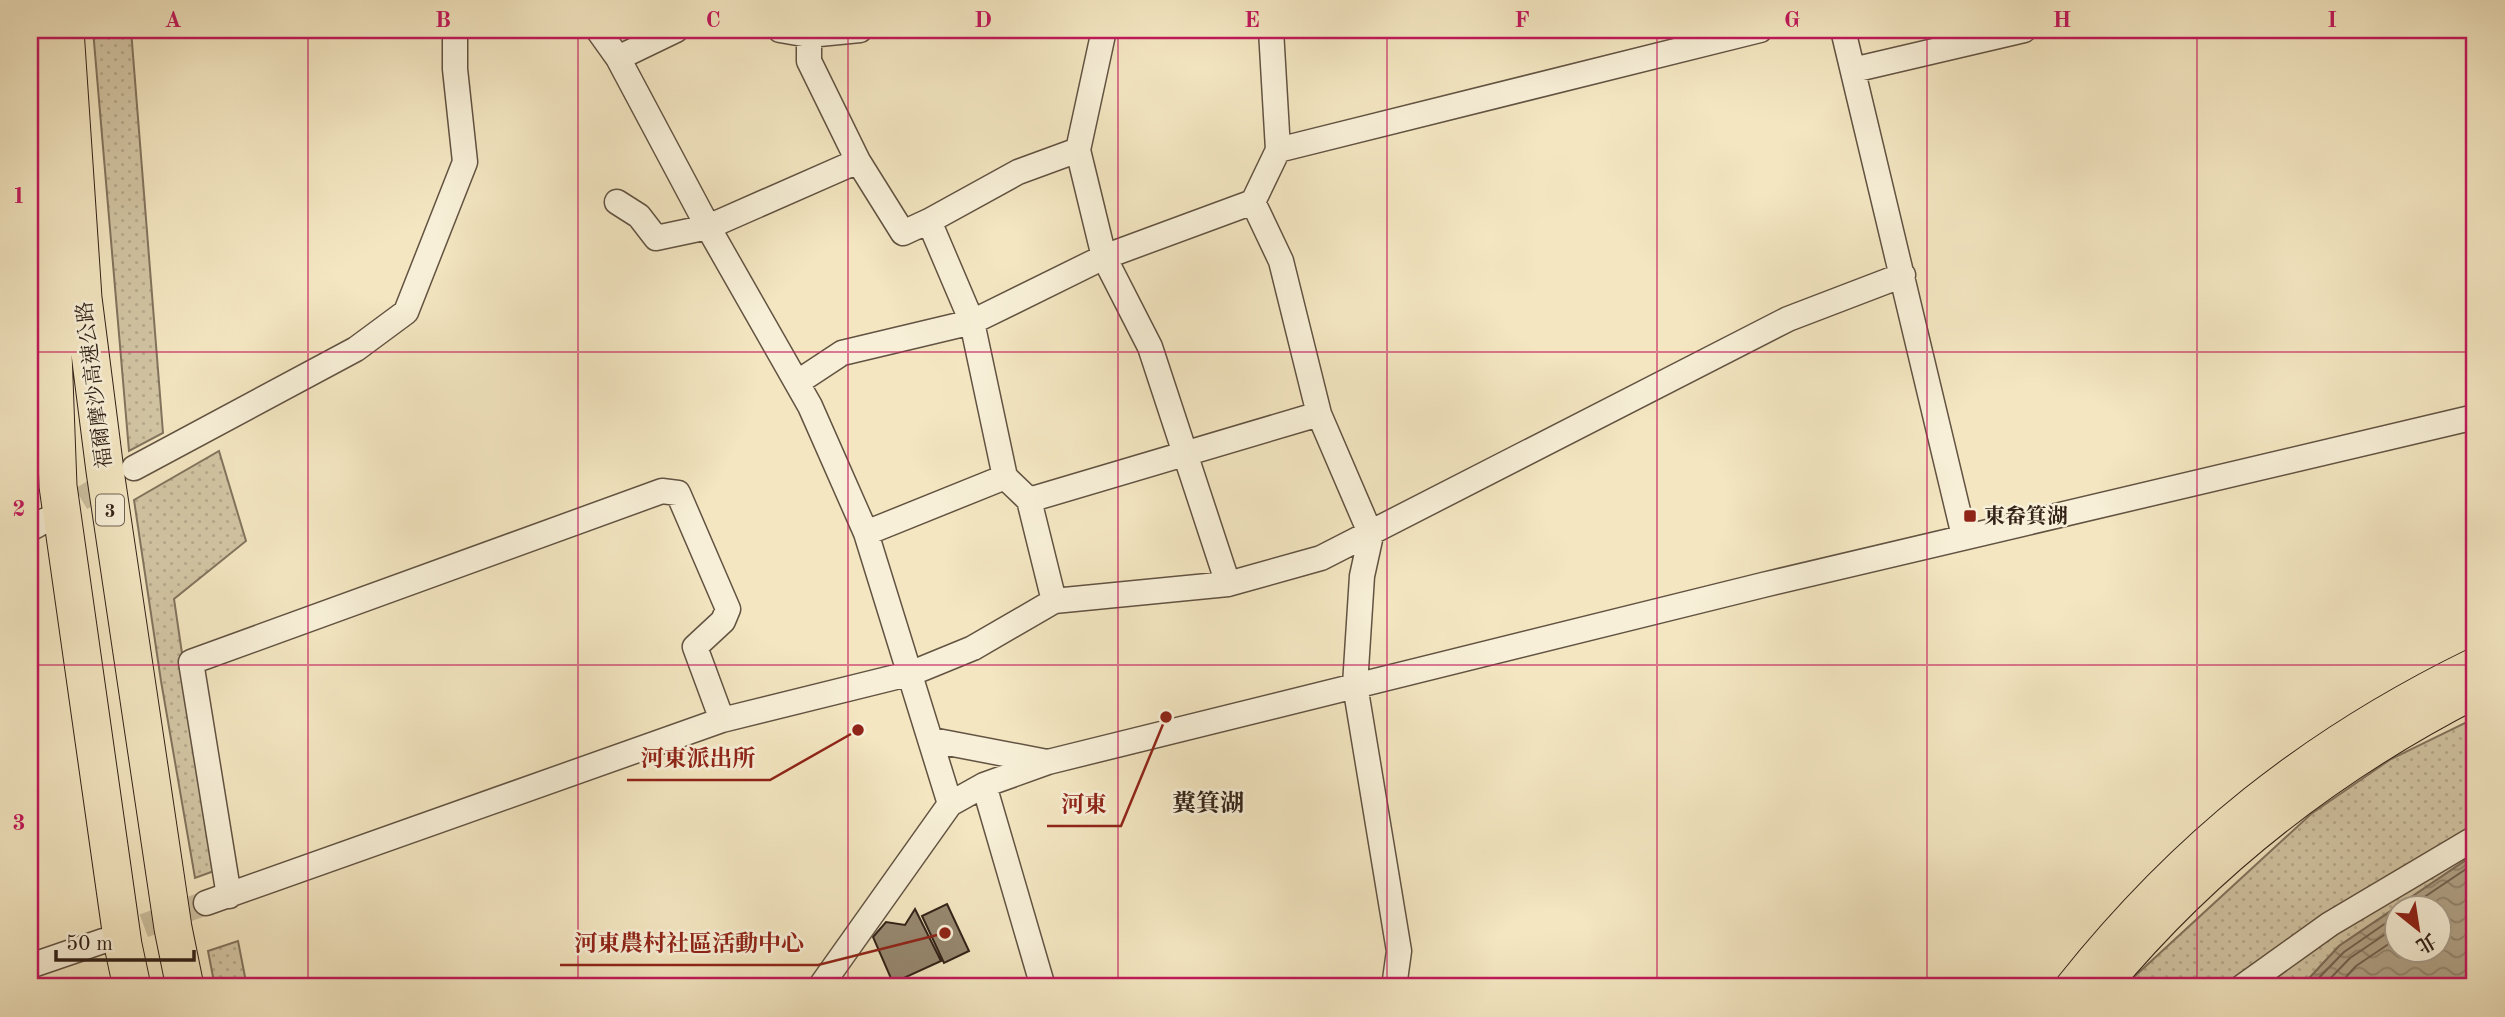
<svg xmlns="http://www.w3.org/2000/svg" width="2505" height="1017" viewBox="0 0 2505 1017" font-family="'Old Standard TT','Noto Serif TC',serif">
<defs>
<pattern id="grass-dots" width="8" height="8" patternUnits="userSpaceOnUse" patternTransform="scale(1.75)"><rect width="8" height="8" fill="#d2c5a4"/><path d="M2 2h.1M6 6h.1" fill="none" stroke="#b5a98c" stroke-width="1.8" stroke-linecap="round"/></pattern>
<pattern id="water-waves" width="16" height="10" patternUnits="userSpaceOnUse" patternTransform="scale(1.75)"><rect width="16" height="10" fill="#b1a388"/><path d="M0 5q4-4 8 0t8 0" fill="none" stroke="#91846e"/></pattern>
</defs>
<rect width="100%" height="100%" fill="#f3e6c1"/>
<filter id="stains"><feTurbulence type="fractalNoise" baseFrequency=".00286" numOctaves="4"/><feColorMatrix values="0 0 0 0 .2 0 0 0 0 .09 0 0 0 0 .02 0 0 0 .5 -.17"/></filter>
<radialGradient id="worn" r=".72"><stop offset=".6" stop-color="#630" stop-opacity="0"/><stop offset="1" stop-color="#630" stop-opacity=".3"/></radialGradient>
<path fill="url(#grass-dots)" stroke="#82745e" stroke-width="2" d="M93 30H131L163 433 129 451Z
M219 451 246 541 174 599 214 871 195 878 161 681 134 500Z
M2475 718V854L2339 946 2301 987H2128L2134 977 2311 814 2391 759Z
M238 941 247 987H215L208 951Z"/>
<path fill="url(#water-waves)" stroke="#7e6f5b" stroke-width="2" fill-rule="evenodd" d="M2475 854V987H2301L2339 946ZM2396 908H2438V950H2396Z"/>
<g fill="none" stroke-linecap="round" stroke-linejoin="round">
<path stroke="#726250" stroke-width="2" d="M2408 908 2475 863
M2310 987 2344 952 2396 916
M2322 987 2350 958 2396 927
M2337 987 2356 966 2396 939"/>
</g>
<path fill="#968870" stroke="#322218" stroke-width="2" d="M947 904 969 951 944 963 922 916Z
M915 909 941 961 893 983 873 937 886 922 905 925Z"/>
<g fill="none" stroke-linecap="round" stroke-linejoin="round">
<path stroke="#ccbf9f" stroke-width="24" stroke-dasharray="24 12" stroke-linecap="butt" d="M50 517 118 477
M110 938 206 903"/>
<g stroke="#625342" stroke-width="27">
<path id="minor" d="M598 30 618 58 708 227 810 406 866 533 950 804
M780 30 809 35 860 30
M1104 30 1078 150 1104 257 1150 347 1228 584
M1271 30 1278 150
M1843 30 1964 536
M809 35V61L858 161 903 233 929 221 972 322 1005 477 1029 500 1054 601
M618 58 676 30
M1853 70 2024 30
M617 202 639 216 656 238 708 227 858 161
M1253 202 1281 261 1319 414 1371 535 1362 576 1355 685 1399 951 1394 987
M929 221 1018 172 1078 150
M798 382 842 353 972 322 1104 257 1253 202 1278 150 1760 30
M134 468 356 349 406 312 465 162 455 69V30
M1029 500 1319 414
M30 529 46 520
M866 533 1005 477
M932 740 1047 762
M984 785 1043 987
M229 896 191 662 662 491 678 493 728 609 723 621 695 647 722 720
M206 903 722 720 912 673 973 648 1054 601 1228 584 1321 558 1788 319 1903 275
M30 966 103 941
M820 987 950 804 984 785 1048 762 1763 585 2475 417
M2242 987 2330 924 2475 838"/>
</g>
<g stroke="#322218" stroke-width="34">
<path id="major" d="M2071 987C2185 844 2311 744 2475 664
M2103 987C2206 863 2332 765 2475 692"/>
</g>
<g stroke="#322218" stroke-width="39">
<path id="highway" d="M32 30 51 299 58 486 123 945 132 987
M65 30 83 298 105 471 173 928 185 987"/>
</g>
<use href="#minor" stroke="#f7efd7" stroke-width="24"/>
<use href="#major" stroke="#f3e6c1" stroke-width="32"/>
<use href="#highway" stroke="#f3e6c1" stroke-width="37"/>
</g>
<path fill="none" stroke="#c2185b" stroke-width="2" stroke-opacity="0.55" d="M308 30V987M578 30V987M848 30V987M1118 30V987M1387 30V987M1657 30V987M1927 30V987M2197 30V987M30 352H2475M30 665H2475"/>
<rect fill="#8f2418" stroke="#f7efd7" stroke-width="2.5" x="1963" y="509" width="14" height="14" rx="3.5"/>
<g text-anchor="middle" stroke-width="5" stroke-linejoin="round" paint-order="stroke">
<rect fill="#f7efd7" stroke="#6d6051" stroke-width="2" x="96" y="494.5" width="28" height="31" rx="5"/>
<g font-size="19" font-weight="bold" fill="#322218">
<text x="110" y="517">3</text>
</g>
<g font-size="21" fill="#322218" stroke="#f7efd7">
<text transform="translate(94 385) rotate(-97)" y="7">福爾摩沙高速公路</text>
</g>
<g font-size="21" font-weight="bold" fill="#322218" stroke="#f7efd7" text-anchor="start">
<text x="1984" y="523">東畚箕湖</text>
</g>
<g font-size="24" font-weight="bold" fill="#322218" stroke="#f7efd7">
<text x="1208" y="811">糞箕湖</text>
</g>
</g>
<path fill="none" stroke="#8f2418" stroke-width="2.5" d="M858 730L770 780H627M1166 717L1121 826H1047M945 933L818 965H560"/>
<g fill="#8f2418" stroke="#f7efd7" stroke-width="2.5">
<circle cx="858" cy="730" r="7"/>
<circle cx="1166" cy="717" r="7"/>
<circle cx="945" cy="933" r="7"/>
</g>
<g font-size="23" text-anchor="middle" font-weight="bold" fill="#8f2418" stroke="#f7efd7" stroke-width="5" stroke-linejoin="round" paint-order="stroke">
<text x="698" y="766">河東派出所</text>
<text x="1084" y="812">河東</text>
<text x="689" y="951">河東農村社區活動中心</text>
</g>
<rect width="2505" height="1017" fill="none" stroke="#f3e6c1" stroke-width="77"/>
<g transform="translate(2418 929) rotate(150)"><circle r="33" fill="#f7efd7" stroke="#a89d8b" stroke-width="2"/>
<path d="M0-5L12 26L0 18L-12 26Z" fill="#8f2418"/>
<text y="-10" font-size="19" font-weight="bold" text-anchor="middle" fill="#322218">北</text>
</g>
<path d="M56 950v10h138v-10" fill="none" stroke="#322218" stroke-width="3.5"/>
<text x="66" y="950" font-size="21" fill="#322218" stroke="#f7efd7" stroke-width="5" paint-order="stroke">50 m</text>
<rect x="38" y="38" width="2428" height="940" fill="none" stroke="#c2185b" stroke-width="2.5"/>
<g font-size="23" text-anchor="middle" font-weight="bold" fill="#c2185b">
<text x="173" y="27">A</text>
<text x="443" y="27">B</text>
<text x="713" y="27">C</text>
<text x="983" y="27">D</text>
<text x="1252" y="27">E</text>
<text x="1522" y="27">F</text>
<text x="1792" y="27">G</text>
<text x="2062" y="27">H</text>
<text x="2332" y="27">I</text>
<text x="19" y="203">1</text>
<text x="19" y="516">2</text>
<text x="19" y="830">3</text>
</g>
<rect width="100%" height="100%" filter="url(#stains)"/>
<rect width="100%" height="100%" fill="url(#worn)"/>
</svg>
